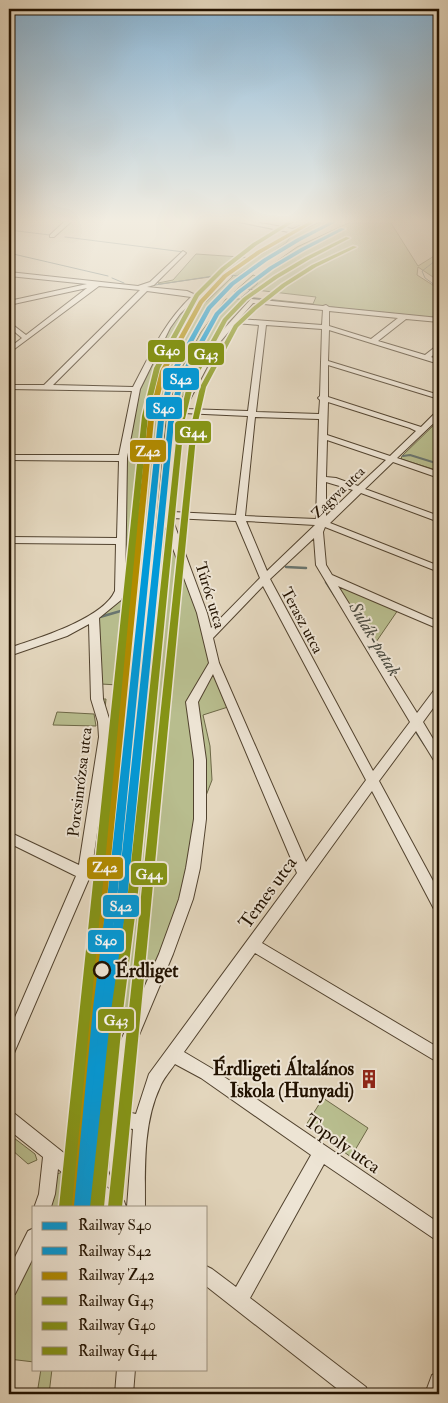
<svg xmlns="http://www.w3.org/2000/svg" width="448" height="1403" viewBox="0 0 448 1403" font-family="'IM FELL Double Pica',serif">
<rect width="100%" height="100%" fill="#e3d6bd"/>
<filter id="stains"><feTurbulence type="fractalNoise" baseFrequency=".004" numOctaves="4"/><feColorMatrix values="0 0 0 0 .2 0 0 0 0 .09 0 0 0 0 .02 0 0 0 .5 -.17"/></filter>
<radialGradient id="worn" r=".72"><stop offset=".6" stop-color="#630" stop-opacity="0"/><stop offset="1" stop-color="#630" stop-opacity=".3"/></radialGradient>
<path fill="#b8bd8e" stroke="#6d6847" d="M325 220H336L281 248 243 272 207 307 169 374 158 420 121 763H117L104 893 94 897 118 685 101 684 100 699H106L105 709H102C96 690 99 671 96 652H91C91 633 87 622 100 608L111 609 120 600 123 593C126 492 114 379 189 299L206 302 233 276 224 275 160 284 158 283 173 280 196 254 255 258 283 241 291 232Z
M355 220H393L391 223 418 266 439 253V262L434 265 439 269V281L418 267 417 275 439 289V318L251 300 225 332 175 419 165 519 204 629V641L228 707 203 715 210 746 212 780 204 801V821L141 1022 121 1018 130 888 127 887 138 761 134 760 166 421 177 377 201 332 226 299H244L241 298 246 297 313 304 316 297 247 289 243 293 234 292 253 275 256 276 297 247Z
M439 420V471L401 459 402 456Z
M333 581 398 610 374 645Z
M57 712 94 714 96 726 53 725Z
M323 1098 368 1128 351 1157 306 1125Z
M14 1138 35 1154 37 1160 28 1164 12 1150 11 1141Z
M62 1172C79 1185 77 1187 73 1207H45L55 1175Z
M28 1232 34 1235V1362L9 1359V1270Z
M41 1369H52L49 1394H37Z"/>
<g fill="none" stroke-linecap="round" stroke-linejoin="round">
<path stroke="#697570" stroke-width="1" d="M9 230 50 235
M65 237 184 252
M9 253 108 276
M439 258 422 271 425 278 439 288
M112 278 124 283
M157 283 164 275
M149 286 226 274 237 276 286 243 292 235 287 232 225 220
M242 297 277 301
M242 297 257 284 258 281 254 279
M281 302 439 318"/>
<path stroke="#697570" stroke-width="2" d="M403 456 410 455 439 464"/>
<path stroke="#697570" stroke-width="2.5" d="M286 567 306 568
M326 582 335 596
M100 617 131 608
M417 733 425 745"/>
<path stroke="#697570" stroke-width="3" d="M435 760 439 765"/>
<g stroke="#52432f" stroke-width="2">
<path id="minor" d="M66 220H73L54 237H50V235Z
M230 220H244L293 229 314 220H323L294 233Z
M183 251 186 253 154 285 147 287 187 291 198 296 180 314 170 328 140 389 127 458 125 591 121 600 99 618 103 699 110 722 111 737 91 874 14 1053 9 1055V1031L76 876 9 843V832L79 865 99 737 98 722 91 699 89 624 67 636 9 656V648C36 639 103 619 115 591L116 544 9 543V537L117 538 119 461 9 460V455H119L132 391 9 389V385H44L140 290 99 286 9 353V348L22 338 9 327V322L26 335 87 288 9 305V301L87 284 9 276V272L138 286 150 282ZM147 291 191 297C163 324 151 353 133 387L53 385Z
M251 299 323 306 326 305 329 307 439 318V322L406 319 378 341 425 355 439 344V350L431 357 439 360V364L329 330 328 361 439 395V399L328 365V397L421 427 436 412H439V418L397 458 439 472V478L393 462 365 489 439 516V522L361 493 330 523 439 566V572L325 527 323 532 326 565 332 575 439 622V629L338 586 417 713 435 689 439 688V700L423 722 439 749V763L435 762 416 731 379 781 439 892V911L434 909 372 791 262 943 439 1048V1063L255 953 184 1052 211 1068 439 1223V1242L324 1164 250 1298 366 1387 368 1394H344L206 1286V1266L212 1269 236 1287 311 1155 201 1078 175 1064C170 1071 163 1079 160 1087 143 1123 145 1168 145 1207H127L133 1129 127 1128 125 1170 123 1176 117 1178 111 1176 109 1170 114 1074 118 1047 159 954 179 899 186 868 194 819V760L186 702 209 663 197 613 162 519 165 469 172 419 176 411 213 341ZM253 303 323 310 322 325 239 319ZM329 311 398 318 371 339 329 326ZM236 323 259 325 248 411 185 409 220 342ZM266 325 322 329 320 396 318 398 320 400 319 414 256 412ZM328 402 410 428 416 431 390 456 327 435ZM183 413 248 416 236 515 172 512 173 469 180 419ZM255 417 319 419 316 519 245 516ZM327 440 386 460 358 486 336 478 326 477ZM326 482 353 490 326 516ZM172 518 236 521 260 578 211 628 207 613ZM246 521 315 525 267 571ZM314 538 316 565 410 722 373 771 270 579ZM263 586 366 780 306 862 219 663 213 638ZM213 674 297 873 149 1074 136 1114 127 1112 134 1047 173 954 193 899 200 868 206 819V760L198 702Z
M9 1112 15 1114 124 1201 126 1207H104L58 1169 55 1194 51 1207 34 1208 39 1194 43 1157 9 1130Z
M34 1228V1256L15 1294 9 1297V1269L28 1231Z
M117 1369H135L133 1394H115Z
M439 1372V1394H425L432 1375Z"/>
</g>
<use href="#minor" fill="#ede4d4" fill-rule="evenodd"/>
<g stroke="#ede4d4" stroke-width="3">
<path id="rail-1" d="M334 220H340L300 241 267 261 234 285 211 309 175 375 164 420 118 890 103 1009 84 1207H70L91 1009 108 890 158 420 169 375 207 307 230 283 263 259 296 239Z"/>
</g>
<g stroke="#ede4d4" stroke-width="3">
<path id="rail-2" d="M341 228 345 229 305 250 273 269 241 293 219 315 184 379 174 422 128 891 113 1010 94 1207H80L101 1010 118 891 168 422 178 379 215 313 237 291 269 267 301 248Z"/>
</g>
<g stroke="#ede4d4" stroke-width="3">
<path id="rail-3" d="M312 220H318L261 253 227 277 203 303 166 371 154 419 108 889 93 1008 74 1206 61 1207 81 1008 98 889 148 419 160 371 199 301 223 275 257 251Z"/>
</g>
<g stroke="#ede4d4" stroke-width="3">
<path id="rail-4" d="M346 237 350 238 310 259 278 278 247 300 227 321 194 382 184 423 138 892 123 1011 104 1207H90L111 1011 128 892 178 423 188 382 223 319 243 298 274 276 306 257Z"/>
</g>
<g stroke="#ede4d4" stroke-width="3">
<path id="rail-5" d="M291 220H297L257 245 225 270 199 296 160 368 148 416 72 1205 71 1207H59L142 416 154 368 195 294 221 268 253 243Z"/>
</g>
<g stroke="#ede4d4" stroke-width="3">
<path id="rail-6" d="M353 246 357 247 316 267 286 286 257 309 238 327 206 387 197 426 122 1207H108L191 426 200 387 234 325 253 307 282 284 312 265Z"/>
</g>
<use href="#rail-1" fill="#0299d8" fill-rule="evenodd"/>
<use href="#rail-2" fill="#0299d8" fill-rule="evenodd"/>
<use href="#rail-3" fill="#b18b00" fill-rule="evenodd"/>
<use href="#rail-4" fill="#859416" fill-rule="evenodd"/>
<use href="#rail-5" fill="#859416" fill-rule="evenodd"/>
<use href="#rail-6" fill="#859416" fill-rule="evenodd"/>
</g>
<linearGradient id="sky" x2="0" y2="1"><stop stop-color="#88b5d6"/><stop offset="0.53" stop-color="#f2ede1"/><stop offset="1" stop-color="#f2ede1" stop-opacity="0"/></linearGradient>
<rect width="448" height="417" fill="url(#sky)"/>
<defs>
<g id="building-bare" transform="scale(1.5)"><path d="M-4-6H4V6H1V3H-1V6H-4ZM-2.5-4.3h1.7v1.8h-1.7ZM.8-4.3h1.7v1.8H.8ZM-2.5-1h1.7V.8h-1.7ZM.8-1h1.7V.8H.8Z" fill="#8f2418" stroke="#ede4d4" stroke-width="2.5" paint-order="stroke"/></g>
</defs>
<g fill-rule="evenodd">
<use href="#building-bare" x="369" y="1079"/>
</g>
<circle fill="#ede4d4" stroke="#221200" stroke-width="2.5" cx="102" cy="970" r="8"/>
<g text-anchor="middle" stroke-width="4" stroke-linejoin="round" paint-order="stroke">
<g font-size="14" fill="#221200" stroke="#ede4d4">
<text transform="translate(338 492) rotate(-44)" y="5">Zagyva utca</text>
</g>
<g font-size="16" fill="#221200" stroke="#ede4d4">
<text transform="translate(211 595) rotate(73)" y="6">Túróc utca</text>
<text transform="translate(303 620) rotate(62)" y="6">Terasz utca</text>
<text transform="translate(79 782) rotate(-83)" y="6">Porcsinrózsa utca</text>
</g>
<g font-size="18" font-style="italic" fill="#4c4c41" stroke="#ede4d4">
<text transform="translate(375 639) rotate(59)" y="6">Sulák-patak</text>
</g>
<g font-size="19" fill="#221200" stroke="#ede4d4">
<text transform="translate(267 892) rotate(-54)" y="7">Temes utca</text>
<text transform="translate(343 1143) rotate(35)" y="7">Topoly utca</text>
</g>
<g font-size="19" font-weight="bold" fill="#221200" stroke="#ede4d4" text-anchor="start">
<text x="115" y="977">Érdliget</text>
</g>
<g font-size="19" font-weight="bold" fill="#221200" stroke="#ede4d4" text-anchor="end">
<text x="354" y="1075">Érdligeti Általános<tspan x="354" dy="22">Iskola (Hunyadi)</tspan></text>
</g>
</g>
<g stroke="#ede4d4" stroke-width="2">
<rect x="147" y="339" width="39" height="24" rx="5" fill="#859416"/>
<rect x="187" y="342" width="38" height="24" rx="5" fill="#859416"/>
<rect x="162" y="367" width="38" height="24" rx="5" fill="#0299d8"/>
<rect x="145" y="396" width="38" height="24" rx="5" fill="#0299d8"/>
<rect x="174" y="420" width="38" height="24" rx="5" fill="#859416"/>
<rect x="129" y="439" width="38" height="24" rx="5" fill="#b18b00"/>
<rect x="86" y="856" width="38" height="24" rx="5" fill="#b18b00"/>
<rect x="130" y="862" width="38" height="24" rx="5" fill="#859416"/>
<rect x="102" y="894" width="38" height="24" rx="5" fill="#0299d8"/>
<rect x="87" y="929" width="38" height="24" rx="5" fill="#0299d8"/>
<rect x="97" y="1008" width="38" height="24" rx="5" fill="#859416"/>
</g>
<g font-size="14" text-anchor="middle" font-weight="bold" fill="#fff">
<text x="167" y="355">G40</text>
<text x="206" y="359">G43</text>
<text x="181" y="384">S42</text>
<text x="164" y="413">S40</text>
<text x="193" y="437">G44</text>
<text x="148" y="456">Z42</text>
<text x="105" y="872">Z42</text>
<text x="149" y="879">G44</text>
<text x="121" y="911">S42</text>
<text x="106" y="945">S40</text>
<text x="116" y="1025">G43</text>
</g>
<rect width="448" height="1403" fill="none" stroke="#e3d6bd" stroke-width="30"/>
<rect x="10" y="10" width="428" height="1383" fill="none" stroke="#221200" stroke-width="2.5"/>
<rect x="15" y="15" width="418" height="1373" fill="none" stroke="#221200"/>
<rect x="32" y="1206" width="175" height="165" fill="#ede4d4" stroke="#9c907f"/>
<rect x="42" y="1222" width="25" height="8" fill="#0299d8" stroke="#9c907f"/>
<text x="78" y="1230" font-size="15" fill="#221200">Railway S40</text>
<rect x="42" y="1247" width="25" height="8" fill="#0299d8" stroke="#9c907f"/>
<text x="78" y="1256" font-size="15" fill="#221200">Railway S42</text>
<rect x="42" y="1272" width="25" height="8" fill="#b18b00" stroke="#9c907f"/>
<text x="78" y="1280" font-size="15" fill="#221200">Railway Z42</text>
<rect x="42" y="1297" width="25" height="8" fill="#859416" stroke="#9c907f"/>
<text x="78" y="1306" font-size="15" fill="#221200">Railway G43</text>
<rect x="42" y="1322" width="25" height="8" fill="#859416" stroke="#9c907f"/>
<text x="78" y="1330" font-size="15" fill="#221200">Railway G40</text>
<rect x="42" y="1347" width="25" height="8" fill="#859416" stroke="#9c907f"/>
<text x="78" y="1356" font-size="15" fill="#221200">Railway G44</text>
<rect width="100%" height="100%" filter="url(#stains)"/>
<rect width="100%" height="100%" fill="url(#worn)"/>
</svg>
